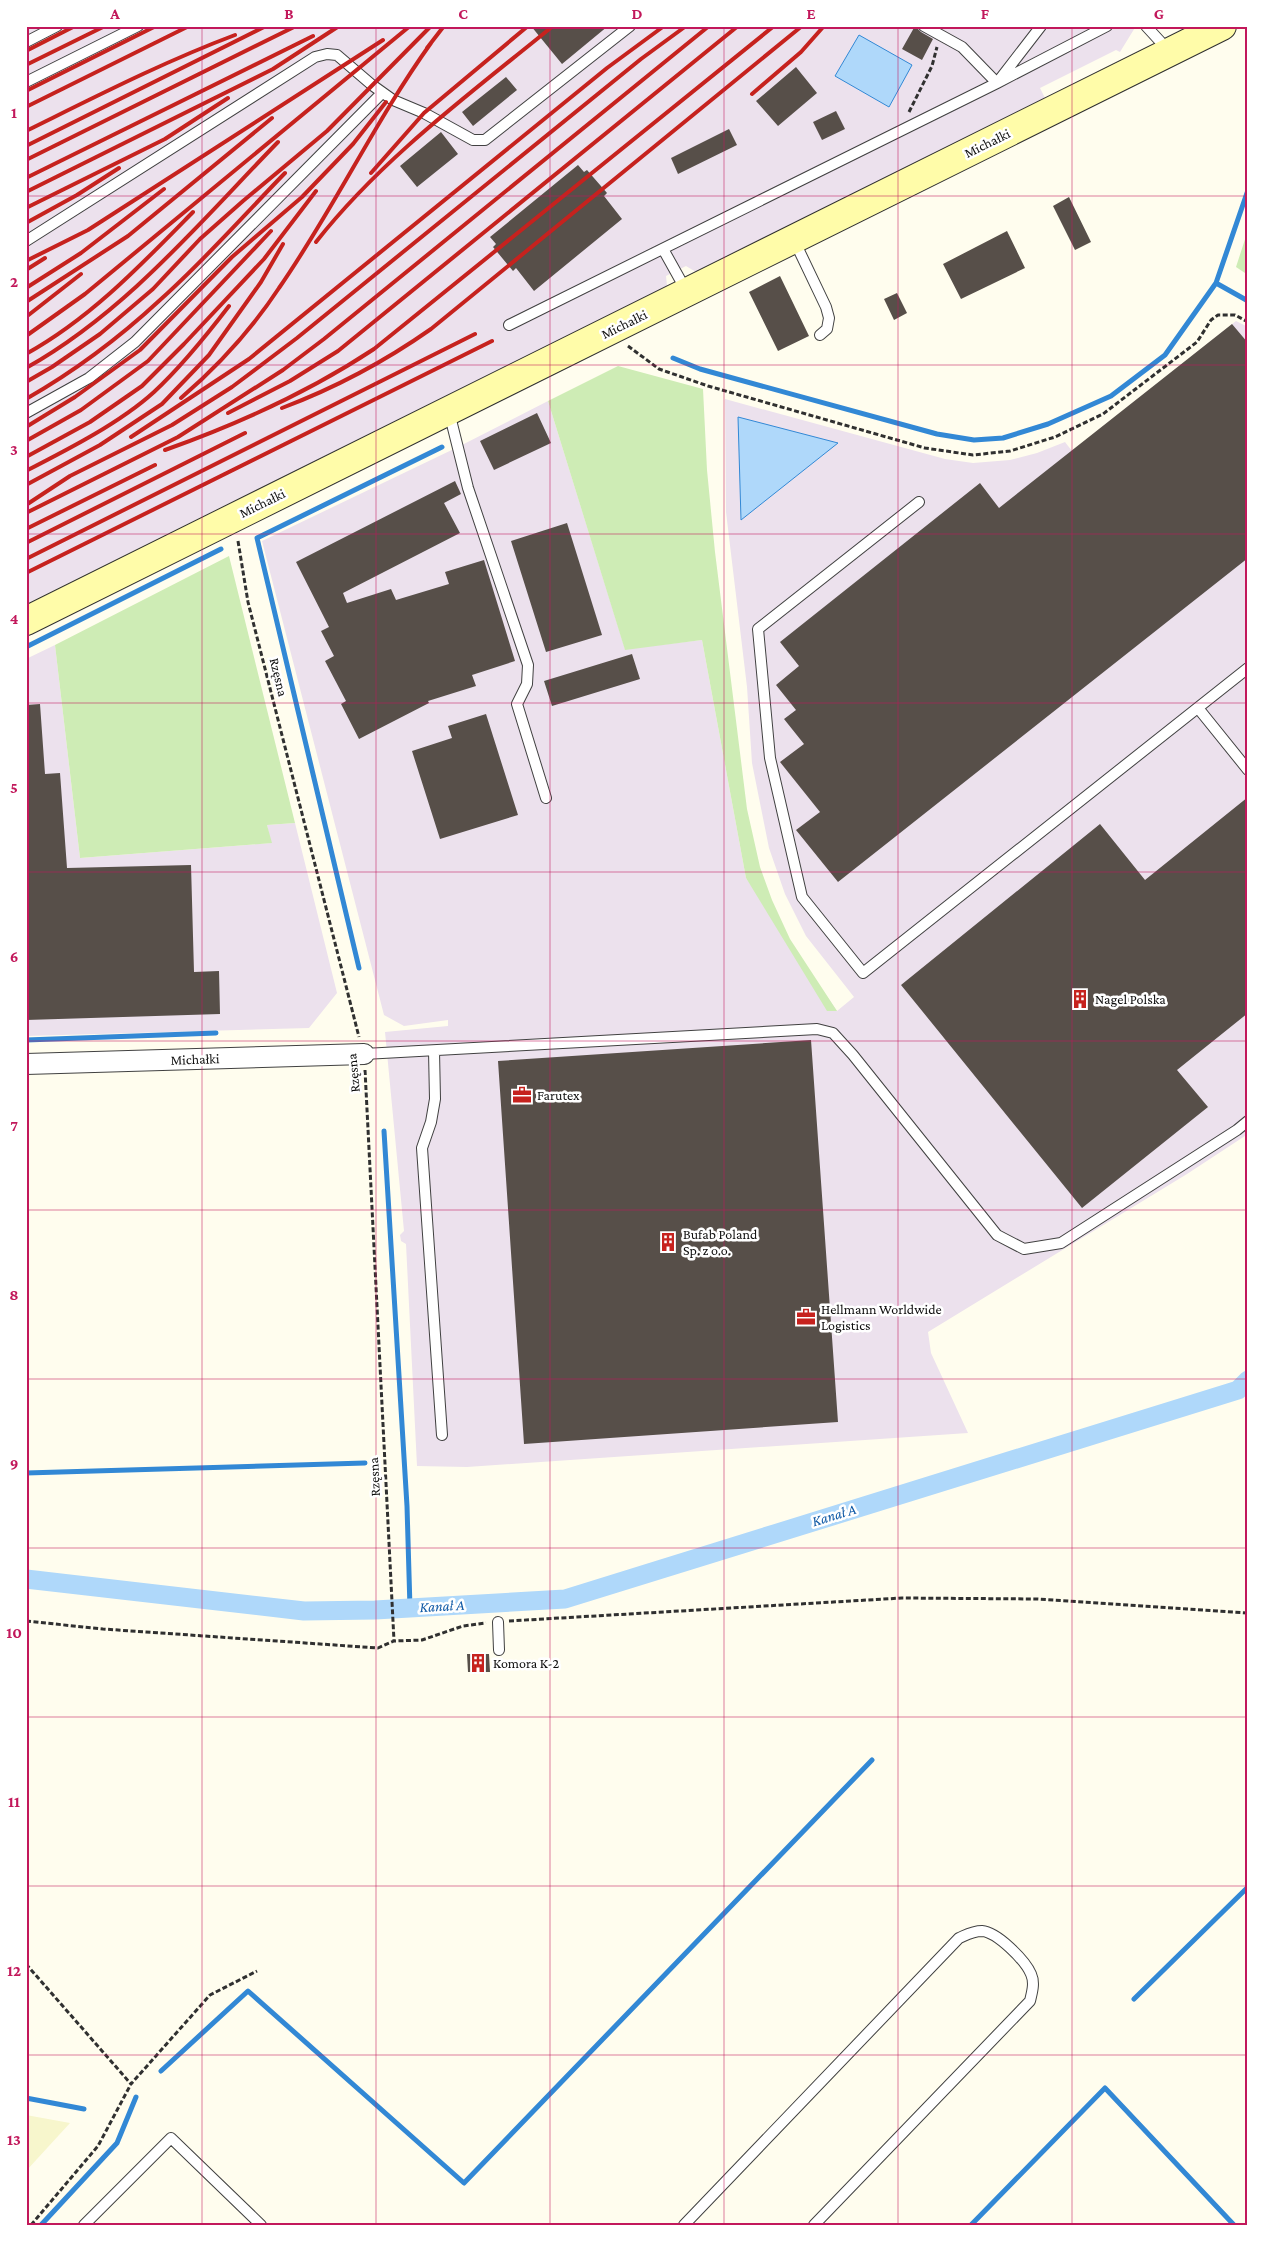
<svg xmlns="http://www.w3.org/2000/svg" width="1274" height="2251" viewBox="0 0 1274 2251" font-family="'Crimson Pro',serif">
<rect width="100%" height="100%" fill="#fffdee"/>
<path fill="#ece1ed" d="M26 26H1136L1120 52 1116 50 1040 88 1045 98 696 272 686 266 666 276 667 286 26 604Z
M1236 321 1248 327V1134L1187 1174 928 1332 931 1353 968 1433 467 1467 417 1466 406 1244 401 1241 400 1235 404 1231 385 1032 448 1026V1020L404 1026 384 1015 262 541 458 447 548 401 625 649 702 640 746 878 837 1011 854 997 806 936 785 894 769 848 752 763 747 687 726 512 725 399 945 459 973 463 1010 460 1037 453 1065 442 1072 451Z
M55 645 80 858 271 843 267 825 295 823 337 993 309 1028 26 1036V659Z"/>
<path fill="#f7f6cc" d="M26 2115 70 2123 26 2171Z"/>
<path fill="#ceecb5" d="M1248 230V275L1236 267Z
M618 366 703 389 707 470 715 552 747 809 760 867 772 900 790 939 837 1011H827L746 878 702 640 625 650 548 401Z
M229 556 295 823 267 825 272 843 80 858 55 645Z"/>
<path fill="#afd8fa" stroke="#3288d5" d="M859 35 912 65 889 107 835 76Z
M738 417 838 443 741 520Z"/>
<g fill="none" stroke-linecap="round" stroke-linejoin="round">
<path stroke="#3288d5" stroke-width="5" d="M1248 190 1216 283 1248 301
M673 358 700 369 937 434 974 440 1003 438 1048 424 1111 396 1165 355 1216 283
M26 647 221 549
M359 968 257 538 442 447
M26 1040 216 1033
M384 1131 407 1506 410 1608
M26 1473 365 1463
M1134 1999 1248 1887
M161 2071 248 1991 464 2183 872 1760
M26 2098 84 2109
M41 2225 117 2143 136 2097
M971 2225 1105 2088 1234 2225"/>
<path stroke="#afd8fa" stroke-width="19" d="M26 1579 304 1611 375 1610 565 1599 1238 1390 1248 1380"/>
</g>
<path fill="#574f49" d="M531 26H608L562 64Z
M915 26 921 32 933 39 922 60 902 49Z
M796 67 817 93 778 126 756 101Z
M506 77 517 90 473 126 462 112Z
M836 111 845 129 822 140 813 122Z
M729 129 737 145 678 174 671 158Z
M441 132 458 154 417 187 400 166Z
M578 165 584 172 587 170 607 193 604 196 622 219 534 291 516 268 513 271 493 247 496 244 490 237Z
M1069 197 1091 242 1075 250 1053 206Z
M1007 231 1025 268 961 299 943 264Z
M780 276 809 336 778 351 749 292Z
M897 293 907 313 894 320 884 299Z
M1232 324 1248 343V558L838 882 796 830 820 812 780 762 804 744 784 719 796 710 776 685 799 666 780 642 980 483 999 508Z
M537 413 551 443 494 470 480 441Z
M455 481 461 494 444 503 460 533 343 593 347 603 391 589 396 600 449 584 445 572 484 560 515 661 472 675 476 686 428 701 429 703 359 739 341 704 346 701 325 661 334 656 321 631 329 627 296 562Z
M567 523 602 635 546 652 511 541Z
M632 654 640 679 552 706 544 681Z
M40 704 45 774 60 773 67 868 191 865 194 972 219 971 220 1014 26 1020V705Z
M486 714 518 815 440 839 412 751 452 738 448 726Z
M1248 797V1013L1177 1070 1208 1107 1082 1208 901 985 1100 824 1145 880Z
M811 1040 838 1422 524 1444 498 1061Z
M467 1654H489L490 1672H468Z"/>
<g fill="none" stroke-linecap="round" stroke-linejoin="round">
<g stroke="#414141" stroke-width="12">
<path id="lane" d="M924 26 962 47 997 83 1041 26
M1146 26 1169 51
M26 42 57 26
M26 82 138 26
M794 240 826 307 829 318 827 329 820 335
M26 241 315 57 327 54 337 55 372 85 393 100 424 113 473 140H485L630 26
M663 249 687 292
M509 325 997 83 1107 26
M449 412 468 488 528 665 527 684 517 704 546 798
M26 413 89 378 135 342 382 93
M919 502 758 629 770 758 802 897 863 973 1248 668
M1198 708 1248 770
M434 1051 435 1099 431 1122 422 1148 442 1435
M364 1054 817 1029 833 1033 853 1055 997 1235 1024 1249 1061 1243 1237 1130 1248 1121
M498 1622 499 1650
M84 2225 171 2138 261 2225
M684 2225 959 1938C966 1935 973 1931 982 1931 997 1932 1025 1960 1031 1974 1035 1983 1032 1992 1030 2001L814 2225"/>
</g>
<g stroke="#414141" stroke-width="22">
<path id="street" d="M26 1064 364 1054"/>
</g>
<g stroke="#303030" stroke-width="30">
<path id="secondary" d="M26 621 1222 26"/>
</g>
<path stroke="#303030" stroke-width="3" stroke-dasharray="5 2.5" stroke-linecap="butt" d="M909 112 932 66 937 47
M628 346 659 369 708 386 925 448 973 455 1010 451 1055 437 1103 414 1197 342 1211 320 1218 315H1235L1248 322
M238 541 248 602 359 1037
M365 1070 394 1641
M26 1621 103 1629 378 1648 394 1641 422 1640 463 1626 486 1623
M509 1621 902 1598 1038 1599 1248 1613
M26 1964 131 2084 210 1995 257 1971
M31 2225 98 2146 131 2084"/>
<use href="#lane" stroke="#fff" stroke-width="10"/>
<use href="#street" stroke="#fff" stroke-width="20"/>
<use href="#secondary" stroke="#fffca9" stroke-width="28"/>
<path stroke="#c6221e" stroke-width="4" d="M427 48 444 26
M26 51 75 26
M26 65 105 26
M26 91 156 26
M752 94 801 52 824 26
M26 107 189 26
M26 131C95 97 163 62 235 35
M26 146 266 26
M26 160 296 26
M371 173 424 113 528 26
M26 178 313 36
M26 192 273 69 339 26
M26 208 165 139 228 98
M26 223 77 195 119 168
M316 242C382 158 471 93 553 26
M26 261 88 230 383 40
M26 270 45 258
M26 288 81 253 164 189
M26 302 128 236 272 118
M26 317 81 274
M26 336 85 294 410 26
M26 354C91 318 142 264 193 212
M26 368C126 312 200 222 278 142
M26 382 52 367 100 334 153 289 200 239 243 201 327 131 431 26
M181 398C218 366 252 329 279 288 334 209 375 121 431 43
M26 399C75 371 119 338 160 300 204 261 244 215 285 173
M282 408C335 388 384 362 431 329L802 26
M228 413 290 381 338 351 738 26
M26 427 75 397 140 350 232 257 302 197 353 144 386 102
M131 437 249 359 607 68 664 26
M26 441 81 410 148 361 271 231
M165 450C238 424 309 392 374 349L774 26
M26 457 90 422 142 386 184 344 264 259 316 191
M26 471C67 450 120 423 154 392 182 366 206 336 229 306
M26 485 100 445 162 404 209 355 261 282 283 244
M26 505 70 476 172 425 232 387 297 338 641 59 686 26
M26 513 178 437 283 370 324 339 709 26
M26 529 155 465
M26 543 245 433
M26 559 475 334
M26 573 492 341"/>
</g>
<path fill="none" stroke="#c2185b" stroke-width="1" stroke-opacity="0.55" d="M202 26V2225M376 26V2225M550 26V2225M724 26V2225M898 26V2225M1072 26V2225M26 196H1248M26 365H1248M26 534H1248M26 703H1248M26 872H1248M26 1041H1248M26 1210H1248M26 1379H1248M26 1548H1248M26 1717H1248M26 1886H1248M26 2055H1248"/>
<defs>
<g id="building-bare" transform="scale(1.5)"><path d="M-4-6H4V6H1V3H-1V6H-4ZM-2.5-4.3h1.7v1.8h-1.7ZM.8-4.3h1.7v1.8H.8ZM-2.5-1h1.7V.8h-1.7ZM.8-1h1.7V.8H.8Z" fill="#c6221e" stroke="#fff" stroke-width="2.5" paint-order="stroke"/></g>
<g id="office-bare" transform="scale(1.5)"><path d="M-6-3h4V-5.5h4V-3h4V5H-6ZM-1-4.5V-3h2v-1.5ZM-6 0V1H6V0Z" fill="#c6221e" stroke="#fff" stroke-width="2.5" paint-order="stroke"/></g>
</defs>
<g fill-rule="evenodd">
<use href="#building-bare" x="1080" y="999"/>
<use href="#office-bare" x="522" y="1095"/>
<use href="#building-bare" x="668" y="1242"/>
<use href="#office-bare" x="806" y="1317"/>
<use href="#building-bare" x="478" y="1663"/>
</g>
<g text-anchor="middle" stroke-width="5" stroke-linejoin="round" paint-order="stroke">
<g font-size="14" fill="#0e0e0e" stroke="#fff">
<text transform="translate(987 143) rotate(-26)" y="5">Michałki</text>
<text transform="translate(624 324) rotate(-26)" y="5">Michałki</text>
<text transform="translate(262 503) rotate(-26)" y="5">Michałki</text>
<text transform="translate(279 677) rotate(76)" y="5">Rzęsna</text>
<text transform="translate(195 1059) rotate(-2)" y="5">Michałki</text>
<text transform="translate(353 1073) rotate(-95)" y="5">Rzęsna</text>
<text transform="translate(374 1477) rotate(-93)" y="5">Rzęsna</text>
</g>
<g font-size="14" fill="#0e0e0e" stroke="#fff" text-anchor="start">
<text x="1095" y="1004">Nagel Polska</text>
<text x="537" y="1100">Farutex</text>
<text x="683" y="1239">Bufab Poland<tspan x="683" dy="16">Sp. z o.o.</tspan></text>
<text x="821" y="1314">Hellmann Worldwide<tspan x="821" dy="16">Logistics</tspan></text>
<text x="493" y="1668">Komora K-2</text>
</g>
<g font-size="15" font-style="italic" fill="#105aa6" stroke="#fff">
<text transform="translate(834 1515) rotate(-17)" y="5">Kanał A</text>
<text transform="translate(442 1606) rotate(-3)" y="5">Kanał A</text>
</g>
</g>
<rect width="1274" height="2251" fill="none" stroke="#ffffff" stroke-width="55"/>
<rect x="28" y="28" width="1218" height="2196" fill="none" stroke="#c2185b" stroke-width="2"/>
<g font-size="16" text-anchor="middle" font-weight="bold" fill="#c2185b">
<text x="115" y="19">A</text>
<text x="289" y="19">B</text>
<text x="463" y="19">C</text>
<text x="637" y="19">D</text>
<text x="811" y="19">E</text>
<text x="985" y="19">F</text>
<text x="1159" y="19">G</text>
<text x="14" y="118">1</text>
<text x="14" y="287">2</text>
<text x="14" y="455">3</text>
<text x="14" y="624">4</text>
<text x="14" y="793">5</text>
<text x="14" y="962">6</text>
<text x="14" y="1131">7</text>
<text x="14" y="1300">8</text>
<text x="14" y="1469">9</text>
<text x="14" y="1638">10</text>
<text x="14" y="1807">11</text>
<text x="14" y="1976">12</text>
<text x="14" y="2145">13</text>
</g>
</svg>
